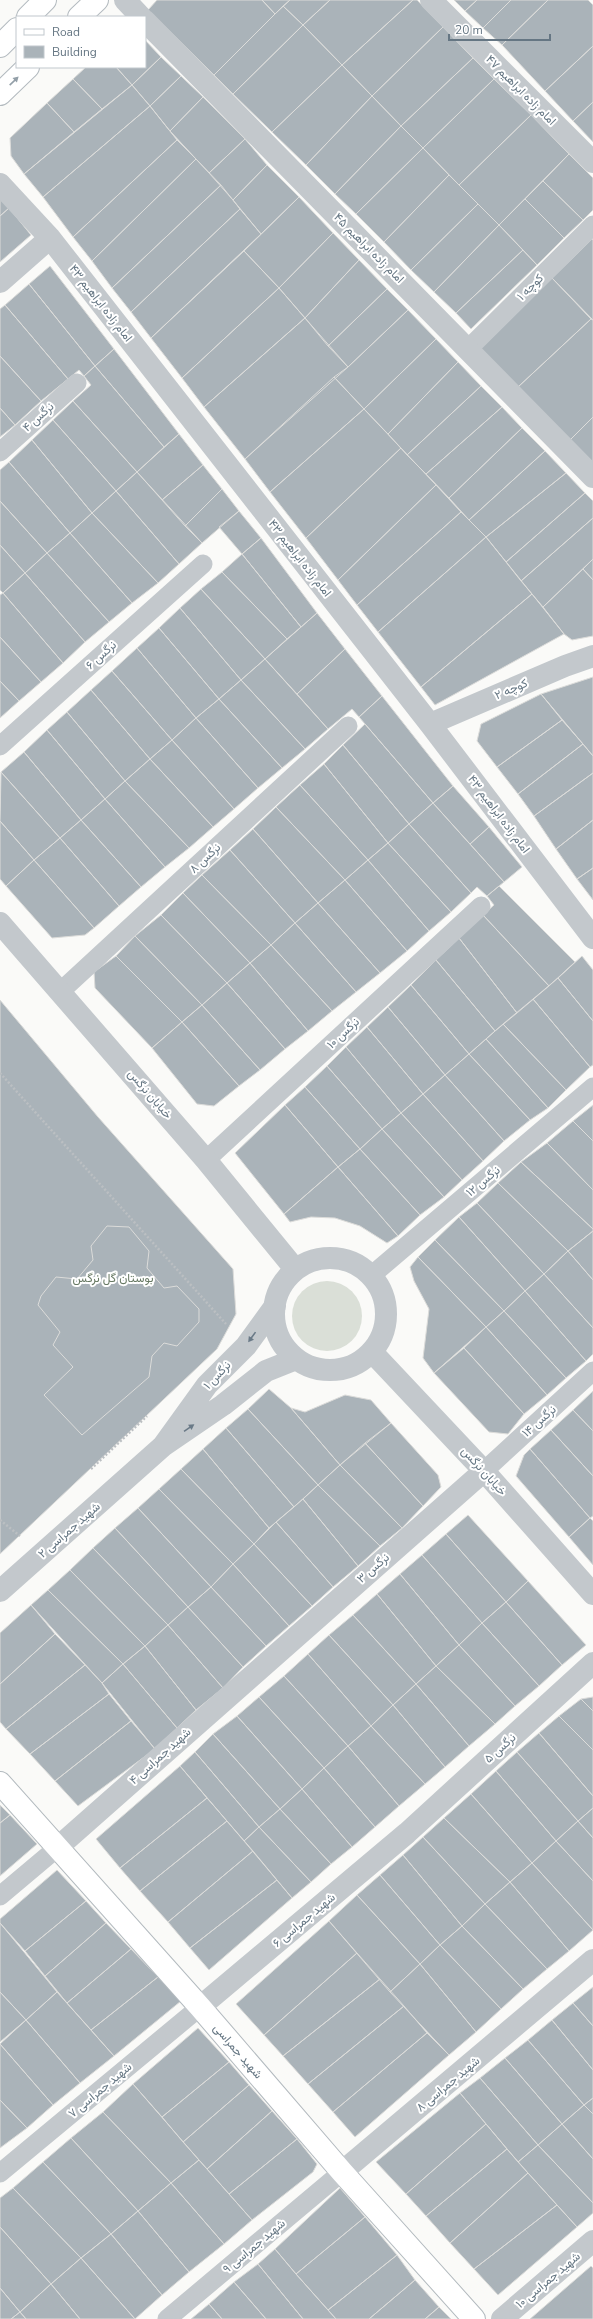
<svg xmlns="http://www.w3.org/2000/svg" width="593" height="2319" viewBox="0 0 593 2319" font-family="'Nunito Sans',Vazirmatn,sans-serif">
<rect width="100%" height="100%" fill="#fafaf8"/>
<path fill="#dadfd7" d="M292 1316a35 35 0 1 1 70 0a35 35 0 1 1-70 0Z"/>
<path fill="#aab3b9" stroke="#dcdcda" d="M157 0H262L275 14 214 75 148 10Z
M262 0H290L275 14Z
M290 0H330L303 25 283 6Z
M330 0H413L342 65 303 25Z
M413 0H417L443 27 372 96 342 65Z
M454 0H477L465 11Z
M477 0H511L483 28 465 11Z
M511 0H548L502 45 483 28Z
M548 0H588L593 5V46L545 91 502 45Z
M283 6 303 25 233 94 214 75Z
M303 25 342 65 272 132 233 94Z
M443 27 473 58 401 126 372 96Z
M145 40 161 57 132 85 116 67H145Z
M593 46V102L573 121 545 91Z
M161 57 181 76 150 106 132 85Z
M473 58 494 79 423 148 401 126Z
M342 65 372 96 306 165 272 132Z
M86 67H116L132 85 102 109 73 79Z
M181 76 203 97 170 131 150 106Z
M73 79 102 109 74 132 47 103Z
M494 79 531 115 459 185 423 148Z
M132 85 150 106 43 197 24 174Z
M372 96 401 126 335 194 306 165Z
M203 97 245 139 209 173 170 131Z
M593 102V142L573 121Z
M47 103 74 132 24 174 11 156 10 138Z
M150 106 177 140 73 237 43 197Z
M531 115 569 154 499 225 459 185Z
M401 126 423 148 356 214 335 194Z
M245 139 267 165 233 200 209 173Z
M177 140 196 159 92 261 73 237Z
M423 148 449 175 384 242 356 214Z
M569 154 593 178V210L583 220 543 181Z
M196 159 221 185 112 288 92 261Z
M267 165 299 197 261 234 233 200Z
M449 175 478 204 411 270 384 242Z
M543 181 583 220 564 238 525 199Z
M221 185 240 209 131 312 112 288Z
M299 197 333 233 279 288 244 251Z
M0 198 9 208 0 216Z
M525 199 564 238 537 265 499 225Z
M478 204 499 225 434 292 411 270Z
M9 208 31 235 0 262V216Z
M240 209 261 234 151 338 131 312Z
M499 225 523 250 456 313 434 292Z
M333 233 359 260 305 318 279 288Z
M592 239 593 240V320L552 278Z
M523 250 537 265 471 329 456 313Z
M244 251 279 288 182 378 151 338Z
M359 260 387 289 328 346 305 318Z
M50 266 114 349 95 366 29 284Z
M552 278 591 319 518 387 480 349Z
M29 284 95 366 84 376 79 370 68 379 5 305Z
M279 288 305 318 204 407 182 378Z
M387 289 408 310 348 367 328 346Z
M5 305 68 379 41 401 0 356V309Z
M408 310 436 339 364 409 334 377 348 367Z
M305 318 348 367 245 459 204 407Z
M591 319 593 320V417L570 440 518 387Z
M436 339 458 362 388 434 364 409Z
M114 349 179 434 164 447 95 366Z
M0 356 41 401 15 425 0 408Z
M458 362 481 386 407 455 388 434Z
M95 366 164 447 137 472 73 401 91 385 84 376Z
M334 377 364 409 270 492 245 459Z
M481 386 502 407 426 474 407 455Z
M73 401 137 472 116 491 53 420Z
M502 407 522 428 449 498 426 474Z
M0 408 15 425 0 437Z
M364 409 401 448 306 538 270 492Z
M593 417V462L570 440Z
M53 420 116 491 92 513 32 440Z
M522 428 545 451 469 520 449 498Z
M179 434 203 465 162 500 137 472Z
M32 440 92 513 70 533 9 462Z
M401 448 436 485 338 580 306 538Z
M545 451 566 473 486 537 469 520Z
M9 462 70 533 47 553 0 501V470Z
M203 465 222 489 185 526 162 500Z
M137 472 202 543 179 564 116 491Z
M566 473 585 493 506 562 486 537Z
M436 485 461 512 357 605 338 580Z
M222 489 239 511 202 543 185 526Z
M116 491 179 564 158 583 92 513Z
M585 493 593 501V518L521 581 506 562Z
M0 501 47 553 25 573 0 545Z
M239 511 261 538 242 554 219 527Z
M461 512 486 537 378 632 357 605Z
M92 513 158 583 132 603 70 533Z
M593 518V559L543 607 521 581Z
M70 533 132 603 109 622 47 553Z
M486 537 532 594 421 687 378 632Z
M261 538 317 613 301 627 242 554Z
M0 545 25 573 3 593 0 590Z
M47 553 109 622 85 642 25 573Z
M242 554 301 627 287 639 222 572Z
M593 559V580L583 569Z
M583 569 593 580V636L572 640 564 634 543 607Z
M222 572 287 639 265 659 201 589Z
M25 573 85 642 63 663 3 593Z
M201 589 265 659 241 680 180 608Z
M3 593 63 663 41 682 0 637V595Z
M532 594 564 634 435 705 421 687Z
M180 608 241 680 219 699 159 628Z
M317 613 345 649 297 694 265 659Z
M159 628 219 699 196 718 137 648Z
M0 637 41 682 19 701 0 681Z
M137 648 196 718 172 740 112 671Z
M345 649 382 696 359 717 352 709 328 729 297 694Z
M265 659 328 729 305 749 241 680Z
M112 671 172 740 150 759 91 690Z
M593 677V756L541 694Z
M241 680 305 749 282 768 219 699Z
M0 681 19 701 0 718Z
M91 690 150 759 125 781 67 712Z
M541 694 562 720 497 767 477 741 481 724Z
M382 696 453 786 433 803 359 717Z
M219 699 282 768 258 788 196 718Z
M67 712 125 781 105 799 47 730Z
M196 718 258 788 234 809 172 740Z
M562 720 583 744 518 794 497 767Z
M365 724 433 803 409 824 343 745Z
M47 730 105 799 81 820 24 752Z
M172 740 234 809 213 827 150 759Z
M583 744 593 756V773L534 816 518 794Z
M343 745 409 824 388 843 324 764Z
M24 752 81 820 60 838 1 772Z
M150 759 213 827 189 848 125 781Z
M324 764 388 843 368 860 300 785Z
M1 772 60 838 34 860 0 821Z
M593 773V820L556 849 534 816Z
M125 781 189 848 165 867 105 799Z
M300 785 368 860 345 880 276 807Z
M453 786 489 827 470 844 433 803Z
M105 799 165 867 141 887 81 820Z
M433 803 504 882 487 896 477 887 471 893 409 824Z
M276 807 345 880 318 903 253 829Z
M81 820 141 887 119 906 60 838Z
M593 820V868L577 879 556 849Z
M0 821 34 860 6 886 0 879Z
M409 824 471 893 451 912 388 843Z
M489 827 522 867 504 882 470 844Z
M253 829 318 903 295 923 230 850Z
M60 838 119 906 94 928 34 860Z
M388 843 451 912 429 931 368 860Z
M230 850 295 923 271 945 202 875Z
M34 860 94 928 85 935 52 938 6 886Z
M368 860 429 931 407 951 345 880Z
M593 868V900L577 879Z
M202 875 271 945 250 963 183 893Z
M345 880 407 951 380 973 318 903Z
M499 886 575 962 549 986 483 915 494 905 487 896Z
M183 893 250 963 227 983 161 915Z
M318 903 380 973 356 992 295 923Z
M161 915 227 983 202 1005 135 936Z
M483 915 549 986 517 1013 459 938Z
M295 923 356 992 332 1011 271 945Z
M135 936 202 1005 182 1022 116 956Z
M459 938 517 1013 495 1031 436 960Z
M271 945 332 1011 308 1031 250 963Z
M116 956 182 1022 152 1048 95 988 94 972Z
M582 956 593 970V1021L558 978Z
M436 960 495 1031 469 1054 411 985Z
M250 963 308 1031 285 1049 227 983Z
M558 978 593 1021V1065L590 1067 533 999Z
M227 983 285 1049 260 1070 202 1005Z
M411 985 469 1054 445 1075 388 1007Z
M533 999 590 1067 566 1090 503 1024Z
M0 1000 98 1117 233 1269 236 1314 217 1349 0 1554Z
M202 1005 260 1070 239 1086 182 1022Z
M388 1007 445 1075 423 1094 367 1027Z
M182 1022 239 1086 214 1106 197 1104 152 1048Z
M503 1024 566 1090 548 1108 486 1039Z
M367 1027 423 1094 401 1113 346 1047Z
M486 1039 548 1108 530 1120 469 1054Z
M346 1047 401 1113 382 1129 327 1066Z
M469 1054 530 1120 504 1141 445 1075Z
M327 1066 382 1129 360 1149 305 1087Z
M445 1075 504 1141 483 1161 423 1094Z
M305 1087 360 1149 338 1167 285 1105Z
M423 1094 483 1161 462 1180 401 1113Z
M285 1105 338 1167 284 1214 235 1153Z
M593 1105V1141L573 1121Z
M401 1113 462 1180 444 1197 382 1129Z
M573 1121 593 1141V1190L547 1143Z
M382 1129 444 1197 420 1215 360 1149Z
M547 1143 593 1190V1229L521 1162Z
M360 1149 420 1215 398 1236 338 1167Z
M521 1162 593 1229V1231L568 1251 498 1183Z
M338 1167 398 1236 387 1243 360 1226 335 1218 311 1217 290 1222 284 1214Z
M498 1183 568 1251 544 1274 477 1203Z
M477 1203 544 1274 525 1291 459 1217Z
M459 1217 525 1291 504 1311 435 1240Z
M107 1226 129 1227 149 1251 147 1268 164 1288 177 1286 199 1309V1322L177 1346 164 1343 152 1356 149 1377 82 1435 44 1395 73 1367 53 1345 60 1332 38 1305 41 1296 56 1277 77 1279 93 1260 91 1246Z
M593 1231V1280L568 1251Z
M435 1240 504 1311 486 1327 418 1257Z
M568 1251 593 1280V1328L544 1274Z
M418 1257 486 1327 434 1373 423 1358 429 1309 414 1281 410 1267Z
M544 1274 593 1328V1354L586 1361 525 1291Z
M525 1291 586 1361 566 1378 504 1311Z
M504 1311 566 1378 547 1395 486 1327Z
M486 1327 547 1395 524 1414 464 1348Z
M464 1348 524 1414 508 1434 489 1432 434 1373Z
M269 1389 291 1408 340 1465 318 1485 248 1409Z
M593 1391V1431L573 1410Z
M345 1395 371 1400 391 1423 340 1465 291 1408 305 1412Z
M248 1409 318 1485 294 1507 226 1428Z
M573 1410 593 1431V1476L551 1430Z
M391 1423 438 1475 441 1487 423 1506 365 1443Z
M226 1428 294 1507 269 1528 203 1449Z
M551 1430 593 1476V1516L590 1518 530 1449Z
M365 1443 423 1506 402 1528 340 1465Z
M203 1449 269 1528 254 1544 181 1469Z
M530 1449 590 1518 569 1537 516 1476 524 1455Z
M340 1465 402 1528 380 1546 318 1485Z
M181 1469 254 1544 233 1564 159 1489Z
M318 1485 380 1546 358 1566 303 1499Z
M159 1489 233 1564 211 1587 138 1508Z
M303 1499 358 1566 333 1587 276 1522Z
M138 1508 211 1587 188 1607 115 1528Z
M468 1515 528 1581 506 1602 446 1534Z
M590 1518 593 1521V1565L569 1537Z
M276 1522 333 1587 312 1606 254 1544Z
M115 1528 188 1607 168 1625 93 1548Z
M446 1534 506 1602 482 1623 422 1555Z
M254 1544 312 1606 289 1626 233 1564Z
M93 1548 168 1625 145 1646 70 1570Z
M422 1555 482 1623 459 1645 400 1574Z
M233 1564 289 1626 266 1646 211 1587Z
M70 1570 145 1646 123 1664 48 1590Z
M400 1574 459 1645 436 1666 377 1594Z
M528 1581 586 1645 562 1665 506 1602Z
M211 1587 266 1646 243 1667 188 1607Z
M48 1590 123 1664 102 1683 31 1605Z
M377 1594 436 1666 416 1684 353 1615Z
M506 1602 562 1665 539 1686 482 1623Z
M31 1605 55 1634 0 1684V1633Z
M188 1607 243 1667 223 1688 168 1625Z
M353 1615 416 1684 393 1705 329 1635Z
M482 1623 539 1686 515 1706 459 1645Z
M168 1625 223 1688 196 1710 145 1646Z
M55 1634 85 1665 6 1729 0 1722V1684Z
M329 1635 393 1705 371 1726 308 1654Z
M459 1645 515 1706 495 1724 436 1666Z
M145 1646 196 1710 177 1728 123 1664Z
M308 1654 371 1726 348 1746 284 1676Z
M123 1664 177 1728 155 1749 102 1683Z
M85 1665 102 1683 109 1694 30 1754 6 1729Z
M436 1666 495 1724 469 1746 416 1684Z
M284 1676 348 1746 324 1768 259 1697Z
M416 1684 469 1746 445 1767 393 1705Z
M109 1694 131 1721 55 1781 30 1754Z
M259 1697 324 1768 302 1789 237 1716Z
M593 1697V1711L581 1699Z
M581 1699 593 1711V1750L559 1716Z
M393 1705 445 1767 425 1784 371 1726Z
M237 1716 302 1789 280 1809 213 1734Z
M559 1716 593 1750V1796L539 1733Z
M131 1721 155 1749 78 1806 55 1781Z
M371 1726 425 1784 399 1806 348 1746Z
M539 1733 593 1796V1808L578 1821 517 1752Z
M213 1734 280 1809 259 1827 195 1752Z
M348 1746 399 1806 375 1827 324 1768Z
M195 1752 259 1827 244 1841 180 1766Z
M517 1752 578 1821 556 1841 496 1771Z
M180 1766 207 1798 120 1868 96 1839Z
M324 1768 375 1827 352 1847 302 1789Z
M496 1771 556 1841 532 1863 471 1794Z
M302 1789 352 1847 331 1864 280 1809Z
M471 1794 532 1863 510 1882 444 1818Z
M207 1798 227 1821 140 1891 120 1868Z
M0 1805 10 1815 0 1823Z
M593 1808V1838L578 1821Z
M280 1809 331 1864 311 1882 259 1827Z
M10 1815 37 1844 0 1876V1823Z
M444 1818 510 1882 485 1904 423 1837Z
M227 1821 253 1851 168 1922 140 1891Z
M578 1821 593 1838V1881L556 1841Z
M259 1827 311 1882 292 1898 244 1841Z
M423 1837 485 1904 462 1926 403 1855Z
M556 1841 593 1881V1930L532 1863Z
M253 1851 277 1880 190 1948 168 1922Z
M403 1855 462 1926 440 1945 380 1875Z
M532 1863 593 1930 569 1951 510 1882Z
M57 1870 86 1901 25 1951 0 1923V1919Z
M380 1875 440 1945 420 1964 357 1895Z
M277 1880 292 1898 209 1970 190 1948Z
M510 1882 569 1951 547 1969 485 1904Z
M357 1895 420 1964 390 1992 329 1921Z
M86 1901 106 1923 45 1976 25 1951Z
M485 1904 547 1969 523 1989 462 1926Z
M329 1921 357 1953 264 2035 236 2004Z
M0 1923 57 1992 26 2020 0 1992Z
M106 1923 131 1949 67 2003 45 1976Z
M462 1926 523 1989 501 2009 440 1945Z
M440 1945 501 2009 476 2032 420 1964Z
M131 1949 158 1977 91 2030 67 2003Z
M357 1953 380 1979 283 2056 264 2035Z
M420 1964 476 2032 449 2055 390 1992Z
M158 1977 181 2001 114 2056 91 2030Z
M380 1979 404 2006 308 2084 283 2056Z
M593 1987V2026L573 2003Z
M0 1992 26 2020 0 2042Z
M57 1992 114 2056 80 2083 26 2020Z
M573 2003 593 2026V2070L552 2020Z
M404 2006 427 2033 333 2112 308 2084Z
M26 2020 80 2083 53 2105 0 2044Z
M552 2020 593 2070V2098L584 2105 528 2040Z
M198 2028 229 2062 162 2117 133 2084Z
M427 2033 449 2055 355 2137 333 2112Z
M528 2040 584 2105 562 2124 505 2058Z
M0 2044 53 2105 27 2128 0 2100Z
M505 2058 562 2124 538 2145 480 2078Z
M229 2062 249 2085 183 2142 162 2117Z
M480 2078 538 2145 518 2162 460 2093Z
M133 2084 199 2160 171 2183 103 2112Z
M249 2085 272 2111 207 2169 183 2142Z
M460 2093 486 2124 406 2194 376 2162Z
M593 2098V2114L584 2105Z
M0 2100 27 2128 0 2148Z
M584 2105 593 2114V2159L562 2124Z
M272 2111 297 2139 229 2194 207 2169Z
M103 2112 171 2183 138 2211 71 2138Z
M486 2124 507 2149 426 2216 406 2194Z
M562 2124 593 2159V2203L538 2145Z
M71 2138 138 2211 111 2234 43 2162Z
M297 2139 317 2164 313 2172 252 2220 229 2194Z
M538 2145 593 2203V2213L577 2227 518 2162Z
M507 2149 528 2173 450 2243 426 2216Z
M199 2160 252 2220 224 2244 171 2183Z
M43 2162 111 2234 81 2258 13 2188Z
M528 2173 557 2205 474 2269 450 2243Z
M171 2183 224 2244 189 2272 138 2211Z
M13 2188 81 2258 51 2284 0 2227V2198Z
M340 2188 365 2217 296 2274 275 2249Z
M557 2205 577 2227 498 2295 474 2269Z
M138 2211 189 2272 162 2295 111 2234Z
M365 2217 397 2255 328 2310 296 2274Z
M0 2227 51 2284 20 2312 0 2288Z
M111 2234 162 2295 135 2319 81 2258Z
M275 2249 296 2274 336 2319H303L258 2264Z
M397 2255 415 2280 369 2319H336L328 2310Z
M81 2258 135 2319H80L51 2284Z
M258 2264 303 2319H266L234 2282Z
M591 2266 593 2268V2319H530Z
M415 2280 439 2307 425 2319H369Z
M234 2282 266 2319H222L209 2304Z
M51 2284 80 2319H26L20 2312Z
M0 2288 20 2312 11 2319H0Z
M209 2304 222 2319H191Z
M439 2307 451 2319H425Z
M20 2312 26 2319H11Z"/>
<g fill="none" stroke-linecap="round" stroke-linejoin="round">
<g stroke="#b3babf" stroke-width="24">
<path id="secondary" d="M28 17 45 0
M79 17 97 0
M0 46 17 29
M0 94 28 67
M0 1783 200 2007 342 2172 474 2319"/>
</g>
<path stroke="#bbbfc2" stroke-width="2.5" stroke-dasharray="2 2" stroke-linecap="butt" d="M0 1073 226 1324
M91 1469 147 1416
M0 1520 20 1536"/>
<path stroke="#c3c8cc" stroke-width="19" d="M468 349 593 225
M0 452 77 383
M0 746 203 564
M61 991 348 726
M206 1160 481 906
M372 1275 593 1087
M484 1471 593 1371
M0 1896 57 1848
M0 2173 200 2007
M167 2319 342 2172"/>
<path stroke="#c3c8cc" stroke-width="22" d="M125 0 141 17
M431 0 593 162
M145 21 593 477
M0 184 50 238 430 724 593 938
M0 282 50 238
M430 724 565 666 593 656
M0 923 206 1160 295 1269
M274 1314a56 56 0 1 1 112 0a56 56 0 1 1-112 0Z
M275 1306 246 1346 207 1385 163 1446 223 1405 266 1371 296 1359
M372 1352 484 1471 593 1594
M0 1591 163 1446
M57 1848 484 1471
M200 2007 407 1833 593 1663
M342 2172 593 1960
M502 2319 593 2241"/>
<use href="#secondary" stroke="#fff" stroke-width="22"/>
</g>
<defs><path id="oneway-solid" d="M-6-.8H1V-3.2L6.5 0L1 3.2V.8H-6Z"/></defs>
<use fill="#939fa8" href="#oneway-solid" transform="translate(14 81) rotate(-44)"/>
<g fill="#6a7a87">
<use href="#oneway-solid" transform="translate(252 1337) rotate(126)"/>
<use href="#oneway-solid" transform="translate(189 1428) rotate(-34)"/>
</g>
<g text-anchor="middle" stroke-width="4" stroke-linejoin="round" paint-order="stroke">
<g font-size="12" fill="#657683" stroke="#fff">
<text transform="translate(521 90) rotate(45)" y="4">امام زاده ابراهیم ۴۷</text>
<text transform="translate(369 248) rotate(45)" y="4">امام زاده ابراهیم ۴۵</text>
<text transform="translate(530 287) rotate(-45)" y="4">کوچه ۱</text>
<text transform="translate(101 303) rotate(52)" y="4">امام زاده ابراهیم ۴۳</text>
<text transform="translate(38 417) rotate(-42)" y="4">نرگس ۴</text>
<text transform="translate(300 558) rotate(52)" y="4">امام زاده ابراهیم ۴۳</text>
<text transform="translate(101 655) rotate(-42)" y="4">نرگس ۶</text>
<text transform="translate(511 689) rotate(-23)" y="4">کوچه ۲</text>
<text transform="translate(499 814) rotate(53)" y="4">امام زاده ابراهیم ۴۳</text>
<text transform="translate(205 858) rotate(-43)" y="4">نرگس ۸</text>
<text transform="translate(343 1033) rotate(-43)" y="4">نرگس ۱۰</text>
<text transform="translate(150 1094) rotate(49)" y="4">خیابان نرگس</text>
<text transform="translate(483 1181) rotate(-40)" y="4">نرگس ۱۲</text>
<text transform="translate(217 1375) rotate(-47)" y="4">نرگس ۱</text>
<text transform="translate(539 1421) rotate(-42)" y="4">نرگس ۱۴</text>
<text transform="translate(484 1471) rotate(48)" y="4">خیابان نرگس</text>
<text transform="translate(69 1530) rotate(-41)" y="4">شهید جمراسی ۲</text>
<text transform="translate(373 1568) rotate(-41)" y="4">نرگس ۳</text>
<text transform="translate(500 1748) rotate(-42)" y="4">نرگس ۵</text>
<text transform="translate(160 1756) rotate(-42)" y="4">شهید جمراسی ۴</text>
<text transform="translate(304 1920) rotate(-40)" y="4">شهید جمراسی ۶</text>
<text transform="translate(238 2051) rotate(49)" y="4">شهید جمراسی</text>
<text transform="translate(448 2084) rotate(-40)" y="4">شهید جمراسی ۸</text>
<text transform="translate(100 2090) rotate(-40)" y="4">شهید جمراسی ۷</text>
<text transform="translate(254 2246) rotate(-40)" y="4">شهید جمراسی ۹</text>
<text transform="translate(548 2280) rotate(-40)" y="4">شهید جمراسی ۱۰</text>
</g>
<g font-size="12" fill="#687a64" stroke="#fff">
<text x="113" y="1282">بوستان گل نرگس</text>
</g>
</g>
<rect x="16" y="16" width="130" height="52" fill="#ffffff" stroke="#c1c8cd"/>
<rect x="24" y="29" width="20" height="6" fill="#ffffff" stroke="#c1c8cd"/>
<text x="52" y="36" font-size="12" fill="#657683">Road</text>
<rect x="24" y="46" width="20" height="12" fill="#aab3b9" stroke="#c1c8cd"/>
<text x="52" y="56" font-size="12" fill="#657683">Building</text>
<path d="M449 34v6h101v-6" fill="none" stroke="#657683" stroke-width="2"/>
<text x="455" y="34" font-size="12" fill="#657683" stroke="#ffffff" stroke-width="3" paint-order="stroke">20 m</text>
</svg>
